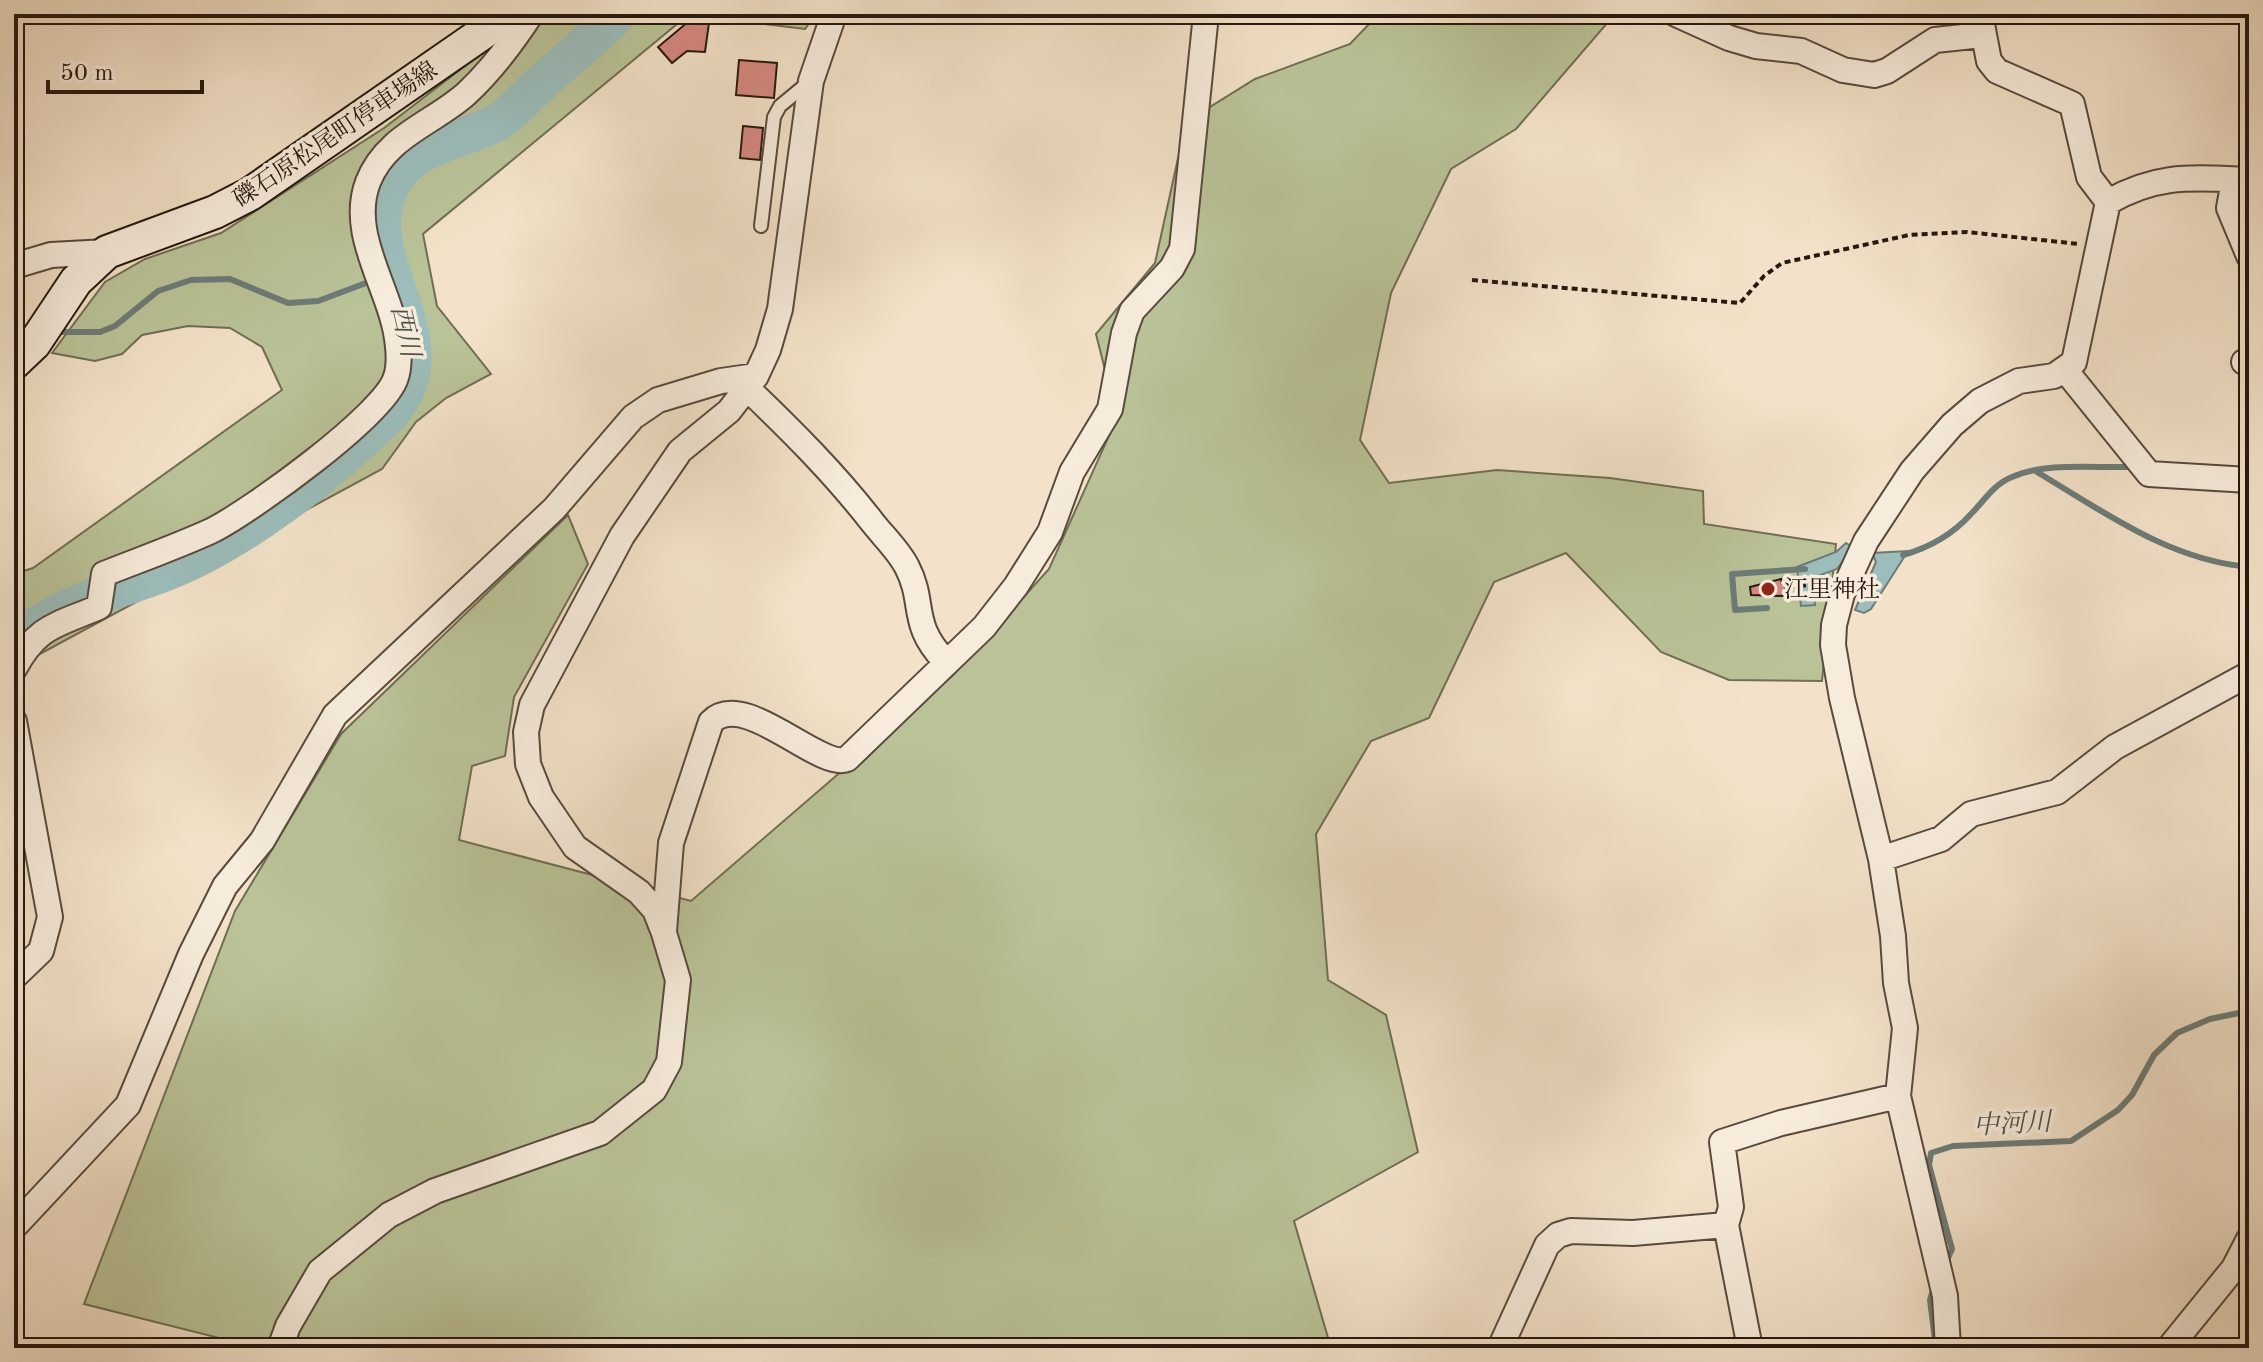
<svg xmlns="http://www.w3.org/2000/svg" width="2263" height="1362" viewBox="0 0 2263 1362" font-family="'Old Standard TT','Noto Serif JP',serif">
<rect width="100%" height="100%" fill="#f3e2c9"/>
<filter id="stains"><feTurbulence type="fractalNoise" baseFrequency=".0025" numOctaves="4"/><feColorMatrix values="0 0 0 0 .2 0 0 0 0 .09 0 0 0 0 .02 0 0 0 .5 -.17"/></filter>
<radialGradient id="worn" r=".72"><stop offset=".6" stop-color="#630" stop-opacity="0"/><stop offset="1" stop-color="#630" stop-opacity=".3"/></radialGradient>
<path fill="#bac398" stroke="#706e54" stroke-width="2" d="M533 14H816L805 29 688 15 423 234 437 306 491 374 446 398 416 422 382 469 14 668V574L33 568 282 390 262 347 230 328 188 326 142 335 122 354 95 361 52 353 105 282 145 259 221 233 384 128Z
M1373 14H1615L1516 129 1451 169 1391 293 1360 440 1389 483 1497 470 1610 478 1703 491 1704 524 1836 544 1822 681 1729 680 1661 652 1566 553 1494 582 1429 718 1371 741 1316 834 1328 980 1386 1015 1418 1152 1294 1221 1331 1348H691V1342L677 1348H259L84 1304 235 911 341 734 568 515 588 564 514 697 505 756 472 766 459 840 691 901 953 675 1049 569 1117 418 1096 334 1155 263 1186 122 1255 79 1350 44 1372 21Z"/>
<path fill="#9cbdbb" stroke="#6d7b77" stroke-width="2" d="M1846 543 1853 547 1837 569 1813 578 1815 605 1801 606 1797 567 1836 552Z
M1908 551 1871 609 1864 613 1855 610 1876 562 1872 553Z"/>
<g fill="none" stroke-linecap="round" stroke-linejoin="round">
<path stroke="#6d7b77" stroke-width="6" d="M57 332H100L115 326 158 291 191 280 230 279 288 303 318 301 374 280
M2037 472C2104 512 2169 560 2249 567
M1903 555C1928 548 1953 534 1971 514 1984 501 1994 484 2012 477 2045 462 2093 468 2129 467
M1767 608 1735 610 1732 574 1805 569
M1946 1262 1952 1249 1929 1165 1931 1153 1953 1146 2071 1141 2118 1110 2132 1095 2154 1055 2177 1033 2210 1019 2249 1011
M1934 1286 1930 1300 1936 1348"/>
<path stroke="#9cbdbb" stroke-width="38" d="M14 643C61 601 110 594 166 572 239 544 328 475 384 420 465 341 343 259 396 177 418 144 464 140 496 123 511 115 524 98 537 87 564 62 592 40 618 14"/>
</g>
<path fill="#d68881" stroke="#261810" stroke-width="2" d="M689 21 709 23 705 52 687 51 672 63 658 47Z
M739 60 777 63 774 98 736 95Z
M743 126 763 128 760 160 740 158Z
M1781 579 1782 584H1786L1783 596 1751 595 1750 587Z"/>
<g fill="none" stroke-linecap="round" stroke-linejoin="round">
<g stroke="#594a3e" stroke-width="16">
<path id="service" d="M761 226 774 117 780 106 809 82"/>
</g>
<g stroke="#594a3e" stroke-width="28">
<path id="minor" d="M1676 14 1729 38 1756 46 1801 51 1843 70 1874 75 1887 71 1935 40 1982 35
M1980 14 1989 61 1997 71 2072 104 2089 177 2108 202
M2234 180 2229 208 2249 256
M14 266 51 255 107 252
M2244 362 2249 361
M2066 371 2149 474 2249 480
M747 388C792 431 835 474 873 523 884 537 899 551 907 567 926 604 909 623 945 661
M14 669C38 625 55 626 99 607L104 574C139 560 176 547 211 531 248 513 386 414 396 377 399 369 399 355 398 347 394 292 347 237 368 182 386 136 432 124 466 94 492 70 512 43 531 14
M14 721 50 917 41 951 14 977
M1881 859 1941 839 1971 814 2057 792 2115 747 2249 674
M664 931 671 843 711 722C744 688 820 771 847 759L984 627 1016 586 1050 532 1072 472 1110 409 1124 333 1132 311 1172 268 1182 249 1206 14
M14 1227 128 1105 191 954 225 886 262 841 335 715 554 509 633 417 658 400 721 381 756 376
M280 1348 288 1326 320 1271 389 1215 435 1191 600 1133 654 1090 669 1062 678 980 664 933 655 910 639 892 575 847 541 797 528 764 526 732 532 705 622 536 680 451 729 411 756 376 768 350 780 309 811 81 834 14
M1500 1348 1547 1245 1558 1235 1571 1231 1633 1233 1726 1225
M1750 1348 1726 1225 1731 1207 1722 1142 1781 1123 1898 1096
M1948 1348 1945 1296 1898 1096 1905 1028 1896 983 1893 936 1881 859 1842 698 1833 645 1834 625 1842 594 1866 541 1912 471 1952 425 1980 401 2019 381 2054 376 2074 362 2108 202C2159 173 2193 178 2249 180
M2169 1348 2234 1268 2249 1239"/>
</g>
<g stroke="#261810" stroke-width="36">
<path id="secondary" d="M14 363 34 344 76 281 107 252 215 212 250 194 510 14"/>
</g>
<path stroke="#261810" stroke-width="4" stroke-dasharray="6 4" stroke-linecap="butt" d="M1472 280 1740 303 1764 276 1782 263 1909 235 1967 232 2079 244
M1790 587 1825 583"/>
<use href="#service" stroke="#f7ecdc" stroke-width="12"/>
<use href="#minor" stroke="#f7ecdc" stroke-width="24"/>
<use href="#secondary" stroke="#f7ecdc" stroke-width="32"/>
</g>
<circle fill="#8f2418" stroke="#f7ecdc" stroke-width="3" cx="1768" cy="589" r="8"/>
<g text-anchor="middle" stroke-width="7" stroke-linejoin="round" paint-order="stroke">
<g font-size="24" fill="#261810" stroke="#f7ecdc">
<text transform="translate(335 134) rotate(-34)" y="8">礫石原松尾町停車場線</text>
</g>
<g font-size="24" fill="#261810" stroke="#f7ecdc" text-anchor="start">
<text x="1784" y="597">江里神社</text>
</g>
<g font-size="26" font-style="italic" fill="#4f524c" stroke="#f7ecdc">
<text transform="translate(406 331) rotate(77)" y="9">西川</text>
<text transform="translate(2012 1123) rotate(-3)" y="9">中河川</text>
</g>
</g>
<rect width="2263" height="1362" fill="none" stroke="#f3e2c9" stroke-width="48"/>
<rect x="16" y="16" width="2231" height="1330" fill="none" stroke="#261810" stroke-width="4"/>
<rect x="24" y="24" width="2215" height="1314" fill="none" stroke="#261810" stroke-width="2"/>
<path d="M48 80v12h154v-12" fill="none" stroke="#261810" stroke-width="4"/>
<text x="60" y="80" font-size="24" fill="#261810" stroke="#f7ecdc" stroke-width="6" paint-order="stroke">50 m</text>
<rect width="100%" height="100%" filter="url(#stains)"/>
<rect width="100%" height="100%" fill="url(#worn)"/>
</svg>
